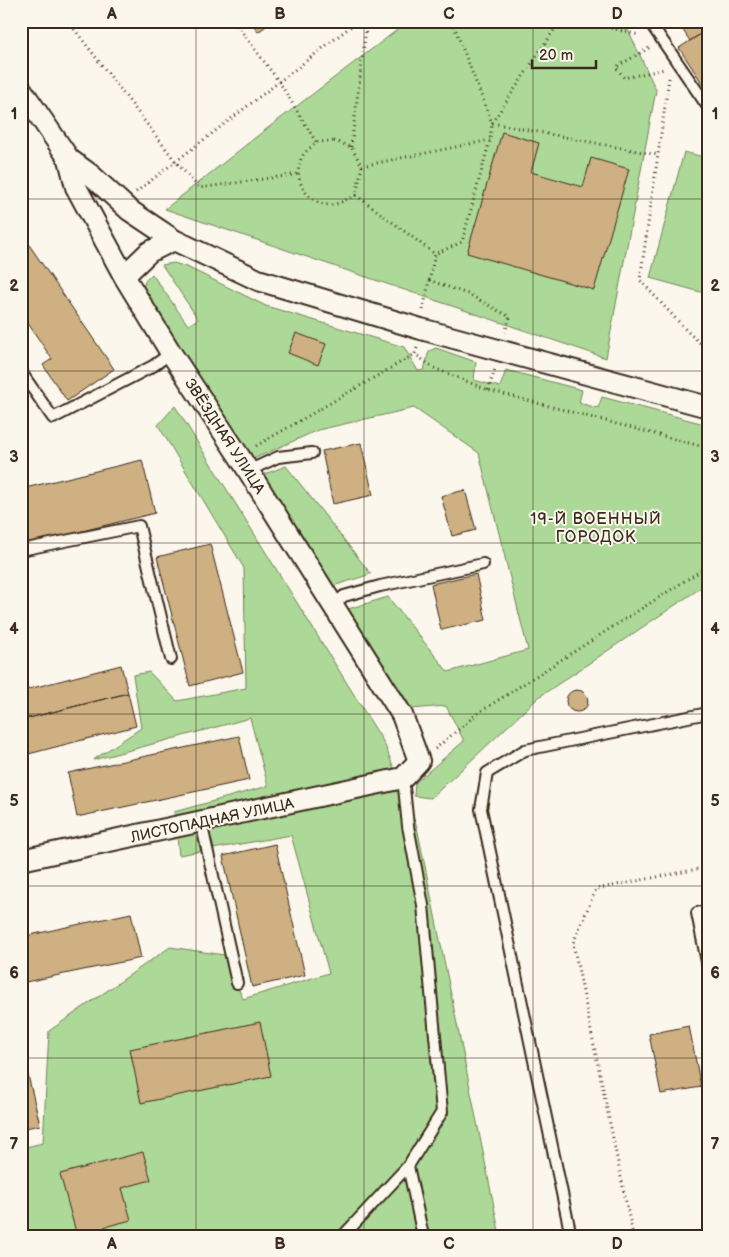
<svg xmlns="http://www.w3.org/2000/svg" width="729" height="1257" viewBox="0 0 729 1257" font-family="'Balsamiq Sans',sans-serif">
<rect width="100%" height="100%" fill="#fbf7ec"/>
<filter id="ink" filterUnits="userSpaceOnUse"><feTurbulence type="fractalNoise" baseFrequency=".02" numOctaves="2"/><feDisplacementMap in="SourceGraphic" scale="10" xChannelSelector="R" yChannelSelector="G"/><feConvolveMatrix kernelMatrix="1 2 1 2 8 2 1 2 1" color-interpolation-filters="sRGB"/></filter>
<g filter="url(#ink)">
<path fill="#acd997" stroke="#74825a" d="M411 21H624L656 90 606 358 165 209 256 137 401 27Z
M684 152 708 158V294L650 278Z
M174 263 189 268 266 306 404 347 418 371 424 370 429 351 436 348 476 362 474 380 500 387 506 370 582 390 579 403 598 408 602 397 708 425V583L539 697 431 798 414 796 415 783 464 741 446 706 411 709 348 609 388 597 448 672 528 650 479 453 414 408 318 430 251 460 142 294 145 281 152 274 188 325 198 319 162 265Z
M175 406 384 743 417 827 500 1236H21V1148L43 1143 49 1031 170 947 224 955 243 999 329 973 291 835 179 855 174 812 268 786 250 718 93 760 141 728 133 675 149 672 177 701 246 688 244 568 158 425Z
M286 466 371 574 333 586 262 475Z"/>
<path fill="#ceb082" stroke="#3b2a1e" d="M251 21H273L258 32Z
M677 21H708V29L690 41Z
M708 29V92L679 48Z
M502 132 539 143 531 172 583 187 591 158 629 169 594 290 467 253Z
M21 233 114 369 67 401 43 365 52 359 21 313Z
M296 333 326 344 318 365 288 353Z
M361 443 373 495 333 504 322 451Z
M142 460 155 513 26 545 21 525V489Z
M465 490 476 530 452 536 441 496Z
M210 544 243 672 190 686 157 557Z
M476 574 486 620 441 630 431 584Z
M121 665 128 693 21 720V691Z
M566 701a11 11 0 1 1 22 0a11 11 0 1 1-22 0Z
M128 693 136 726 21 756V720Z
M239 736 249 780 77 817 68 773Z
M275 844 305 975 252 987 223 856Z
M131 913 141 958 21 983V937Z
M260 1022 271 1076 141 1103 130 1049Z
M689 1026 701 1087 661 1094 649 1034Z
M27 1071 40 1125 21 1129V1073Z
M143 1152 151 1180 122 1188 131 1220 104 1227 106 1236H77L60 1174Z"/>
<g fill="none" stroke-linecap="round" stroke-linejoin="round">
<g stroke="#3b2a1e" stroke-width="14">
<path id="lane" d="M649 21 708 107
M21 372 53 418 153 366 171 353
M248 471 278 457 312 453
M21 550 139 526 171 659
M333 605 344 596 380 586 483 564
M403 778 408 826 423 905 442 1112 408 1166 423 1236
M201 822 237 983
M708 911 697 913 708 967
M343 1236 408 1166
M571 1236 481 809 487 773 525 750 708 713"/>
</g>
<g stroke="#3b2a1e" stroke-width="24">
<path id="street" d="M21 89 69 159 76 187 124 276 171 353 239 456 402 715 419 761 403 778 21 860
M69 159 91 175 129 210 174 240 258 280 421 329 708 407
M124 276 149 252 174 240"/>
</g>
<path stroke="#3b2a1e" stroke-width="3" stroke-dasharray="1 4" stroke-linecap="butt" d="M68 21 176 162 199 188 299 174
M234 21 280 83 316 142
M452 21 492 123 658 155
M582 21 639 35
M649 48 616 67 624 78 665 69
M669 78 640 280 688 332 708 350
M334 141 351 147 362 166 356 195C349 198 338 205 330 205 307 204 291 178 302 157 305 151 312 147 316 142Z
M351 147 367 21
M362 166 490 140
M136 192 358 21
M356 195 435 254
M429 280 470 295 510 317 505 332
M423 310 435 254 462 242 490 140 492 123 560 21
M417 348 415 354 434 368 488 390 708 448
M488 390 495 369
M256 446 415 354
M435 749 478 713 708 566
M633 1236 573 943 596 889 708 867"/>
<use href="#lane" stroke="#fbf7ec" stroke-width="10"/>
<use href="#street" stroke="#fbf7ec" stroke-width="20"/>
</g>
</g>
<path fill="none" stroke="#3b2a1e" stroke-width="1" stroke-opacity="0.55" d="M196 21V1236M364 21V1236M533 21V1236M21 199H708M21 371H708M21 543H708M21 714H708M21 886H708M21 1058H708"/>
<g text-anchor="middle" stroke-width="4" stroke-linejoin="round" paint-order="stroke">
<g font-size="15" fill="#3b2a1e" stroke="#fbf7ec">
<text transform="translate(225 436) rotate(57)" y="5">ЗВЁЗДНАЯ УЛИЦА</text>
<text transform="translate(212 820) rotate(-12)" y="5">ЛИСТОПАДНАЯ УЛИЦА</text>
</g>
<g font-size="16" letter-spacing="1" fill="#3b2a1e" stroke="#fbf7ec">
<text x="596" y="524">19-Й ВОЕННЫЙ<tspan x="596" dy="18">ГОРОДОК</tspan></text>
</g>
</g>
<rect width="729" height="1257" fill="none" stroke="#fbf7ec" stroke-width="55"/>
<path d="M532 60v8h64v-8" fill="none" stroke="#3b2a1e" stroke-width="2.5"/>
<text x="539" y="60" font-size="15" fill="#3b2a1e" stroke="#fbf7ec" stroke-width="4" paint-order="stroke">20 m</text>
<rect x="28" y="28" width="674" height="1202" fill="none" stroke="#3b2a1e" stroke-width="2"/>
<g font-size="16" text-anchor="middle" font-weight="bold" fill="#3b2a1e">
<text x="112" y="19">A</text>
<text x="280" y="19">B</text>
<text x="449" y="19">C</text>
<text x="617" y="19">D</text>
<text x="14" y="119">1</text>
<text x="715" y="119">1</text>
<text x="14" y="291">2</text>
<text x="715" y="291">2</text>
<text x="14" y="462">3</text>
<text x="715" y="462">3</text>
<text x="14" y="634">4</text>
<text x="715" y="634">4</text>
<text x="14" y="806">5</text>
<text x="715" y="806">5</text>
<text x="14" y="978">6</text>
<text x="715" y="978">6</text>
<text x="14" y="1149">7</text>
<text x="715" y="1149">7</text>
<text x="112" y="1249">A</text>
<text x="280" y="1249">B</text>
<text x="449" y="1249">C</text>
<text x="617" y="1249">D</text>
</g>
</svg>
